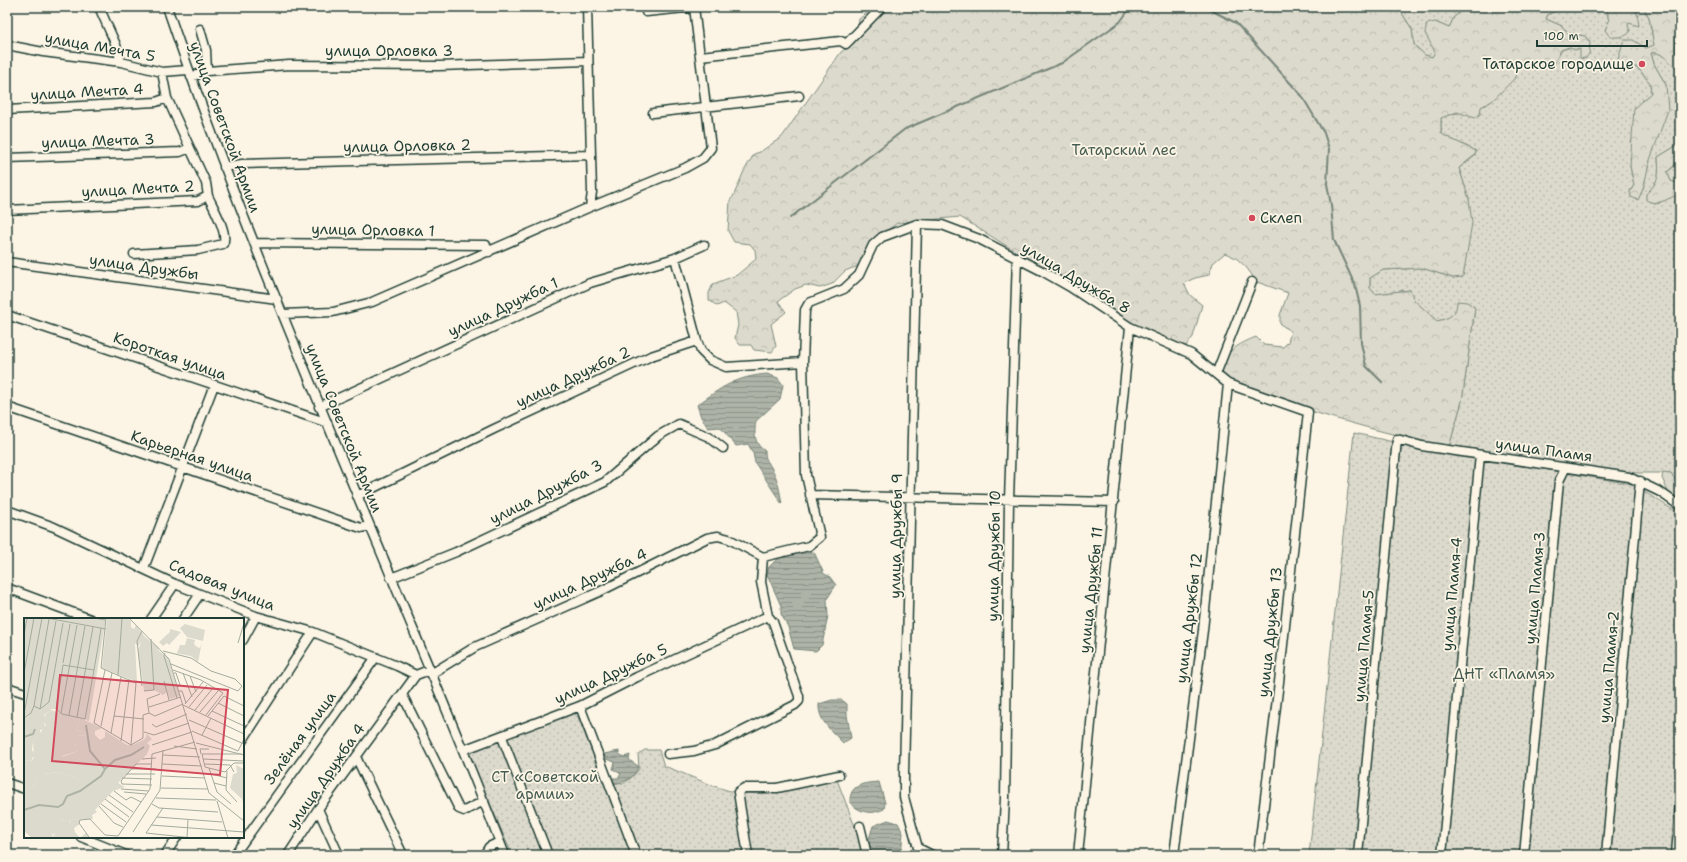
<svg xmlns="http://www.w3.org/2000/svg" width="1687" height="862" viewBox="0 0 1687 862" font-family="'Shantell Sans',sans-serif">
<defs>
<pattern id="grass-dots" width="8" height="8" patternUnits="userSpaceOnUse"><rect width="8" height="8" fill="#dcdacc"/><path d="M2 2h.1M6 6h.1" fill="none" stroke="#bcbcb0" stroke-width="1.8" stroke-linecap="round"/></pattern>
<pattern id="forest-crowns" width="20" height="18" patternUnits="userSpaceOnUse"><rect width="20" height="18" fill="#dcdacc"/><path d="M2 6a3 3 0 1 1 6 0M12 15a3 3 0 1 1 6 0" fill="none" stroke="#bcbcb0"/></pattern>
<pattern id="water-rules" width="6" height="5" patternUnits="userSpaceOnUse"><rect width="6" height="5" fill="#aeb3a7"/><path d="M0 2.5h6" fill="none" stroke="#8d9389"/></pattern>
</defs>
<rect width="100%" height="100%" fill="#fcf5e5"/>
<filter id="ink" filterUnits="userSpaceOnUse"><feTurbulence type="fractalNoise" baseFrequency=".025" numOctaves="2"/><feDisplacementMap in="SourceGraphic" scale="8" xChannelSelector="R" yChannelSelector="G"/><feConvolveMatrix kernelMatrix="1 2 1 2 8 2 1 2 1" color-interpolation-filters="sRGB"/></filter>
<g filter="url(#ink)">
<path fill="url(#grass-dots)" stroke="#7e8c80" d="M1398 7H1466L1454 17 1449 28 1435 22 1425 33 1436 52 1432 57 1425 55 1414 45 1412 29Z
M1561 7H1603L1608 12V18L1610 19 1605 30 1628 25 1638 10 1636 7H1643L1649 17 1654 45 1646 49 1633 40 1619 65 1638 68 1650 83 1651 93 1630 166 1634 185 1630 192 1638 199 1643 189 1666 85 1654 64 1651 53C1661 51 1664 58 1671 63 1674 66 1677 66 1680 69V140L1676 146 1658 157C1659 175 1660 181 1646 194L1647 200 1658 204 1668 197 1680 194V483H1677L1671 473H1638L1545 463 1469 448 1449 447 1462 401 1475 308 1457 309 1451 318 1437 321 1414 300 1410 290 1375 294 1370 288V278L1382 270 1422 268 1453 278 1469 199 1459 168 1475 156 1476 151 1445 136 1441 133V117L1481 107 1492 101 1514 79 1520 66 1532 60 1542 70 1554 64 1561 50 1590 42 1585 36 1568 33 1562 26 1546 19 1548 14 1561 9Z
M1674 7H1680V50L1675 52 1677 22Z
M1679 157H1680V184L1671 181 1667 172 1675 166Z
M1354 433 1424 449 1632 484 1680 514V855H1309Z
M573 713 578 717 607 788C622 787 630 780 639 769L638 754 645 750H659L664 766C686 774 708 785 730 791 760 799 806 784 836 777L857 832 863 855H512L468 752Z"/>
<path fill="url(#forest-crowns)" stroke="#7e8c80" d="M874 7H1398L1412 29 1414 45 1425 55 1432 57 1435 52 1425 33 1427 24 1435 22 1449 28 1454 17 1466 7H1561V9L1548 14 1546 19 1562 26 1568 33 1585 36 1590 42 1589 54 1585 59 1580 58V49L1574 50 1569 47 1561 50 1554 64 1542 70 1532 60 1520 66 1514 79 1492 101 1481 107 1480 114 1475 118 1457 112 1441 118V133L1445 136 1476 151 1475 155 1459 168 1469 199 1472 223 1463 277 1453 278 1422 268 1383 270 1370 278V288L1375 294 1410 290 1414 300 1437 321C1450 318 1457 315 1457 301L1467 302 1475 308 1462 401 1449 447C1400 437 1352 424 1304 409 1275 399 1245 391 1220 373 1222 352 1239 344 1256 337L1264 345 1283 347 1288 342 1291 331 1280 324V315L1288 293 1257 282 1246 267 1236 258 1225 253 1213 263 1209 275 1195 278 1184 283 1190 295 1202 305 1193 337 1186 346 1175 343 1131 323 960 217 897 223 871 243 858 266 845 271 832 284 820 288 806 285 795 289 778 301 786 312 771 324 776 346 772 352 754 350 751 345H740L735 338 738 325 736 312 724 303 717 306 709 300V293L713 284 737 275 756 259 755 250 750 244 734 242 728 231 730 200 733 197 744 171 754 154 760 152 782 137 841 52 856 41 859 19Z
M1603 7H1636L1639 26 1629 23 1628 25 1630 32C1625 38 1617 37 1610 37L1605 30 1610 19 1608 18V12Z
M1643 7H1674L1677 22 1675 52 1680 50V69C1677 66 1674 66 1671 63 1664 58 1661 51 1651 53L1654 64 1666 85 1668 110 1650 160 1643 189 1638 200 1631 197 1630 192 1634 185 1630 166 1634 108 1651 93 1650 83 1638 68 1619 65 1618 60 1624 40H1633L1646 48 1654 45 1649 17Z
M1680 140C1680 156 1680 161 1667 172L1671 181 1680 184V194C1667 198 1659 207 1646 200V194C1660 181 1659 175 1658 157L1676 146Z
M1663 472 1671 473 1677 483H1680V503L1670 496 1662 478Z"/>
<path fill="url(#water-rules)" stroke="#758479" d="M767 374 778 378 783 385 780 399 756 421C754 433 754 444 765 451 765 460 768 461 772 469 778 479 780 492 782 504L755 463 753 453 748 444 736 446 720 427 708 428 701 417 697 405C722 387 735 377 767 374Z
M814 552 824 574 829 576 836 585 827 599 828 616 822 645 816 651 794 649 788 627 781 614V606L767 574 769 567 776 560 787 555Z
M832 700H842L847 704V715L851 738 843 743C832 731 818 721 819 704Z
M619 751V754L624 757 630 755 629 760 638 766C636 777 625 782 615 784L612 782V778H618L621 774 613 769 615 762 606 759 604 754Z
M879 782 885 803 884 809C871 815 861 813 850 803 849 784 864 783 879 782Z
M888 820 898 823 903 833 901 855H874L868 842 873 826Z"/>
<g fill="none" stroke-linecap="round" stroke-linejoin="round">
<path stroke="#758479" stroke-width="2" d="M1205 7 1236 23 1302 96 1324 133 1329 149 1327 184 1331 205 1334 240 1355 285 1360 306 1361 343 1366 366 1382 382
M790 218 905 129 1062 63 1120 22 1131 7"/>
<g stroke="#1f3d34" stroke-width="11">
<path id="minor" d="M99 7 116 45 121 62
M167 7C265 295 394 572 505 855
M587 7 592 192 590 207
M646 12 695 7
M200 29 206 50 207 71
M7 45 43 52 121 62 162 72 188 70
M700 56 841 41 846 44 882 7
M191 77 207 71 289 65 438 66 588 61
M7 110 156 102 167 98
M653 113 799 96
M7 158 180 152 190 148
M224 167 242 164 591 155
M7 210 198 201 208 196 206 183 167 98 162 72
M917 224 904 774V797L918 848 932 855
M254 243 486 245 489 252
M134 254 198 250 223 244C229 234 213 207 208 196
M675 258 697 341
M7 262 277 299
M283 314 333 312 372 302 590 207 685 168 703 158 711 148 694 7
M7 315 325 422
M1216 374 1252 282
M7 407 361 528 369 526
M319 407 590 283 675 258 704 245
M810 495 1114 502
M357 496 494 429 651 356 697 341 701 351 710 360 726 367 803 362
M7 510 54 527 175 584 256 616 313 632 397 666 416 675 429 670
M763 557 809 546 820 537 806 475 803 362 805 310 809 303 844 289 859 275 873 245 882 237 917 224 942 225 979 239 1042 271 1070 287 1130 327 1191 354 1228 384 1308 412 1279 682 1258 855
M763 557 761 582 768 616
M144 568 214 385
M391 578 456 552 605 482 658 436 679 424 709 437 723 448
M7 588 90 619
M151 619 175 584
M183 619 200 594
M243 640 256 616
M431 674 475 647 599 592 707 538 718 536 729 539 763 557
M7 687 25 693
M402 694 459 809 464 811 484 801
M580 706 636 855
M502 737 548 855
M243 740 313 632
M463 750 580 706 637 677 768 616
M668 754 694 751 715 745 795 705 799 701V696L773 622 768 616
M356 757 403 855
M7 783 25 789
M318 809 339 855
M860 826 867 855
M81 837 126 855
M165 855 177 837
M234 855 376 657
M288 855 318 809 416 675
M484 855 489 847 499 842
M748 855 738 792 744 788H777L839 775
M1002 855 1005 799 1009 500 1017 257
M1078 855 1130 327
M1174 855 1203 630 1228 384
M1358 855 1397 439 1422 446 1629 477 1660 492 1680 506
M1442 855 1480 455
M1524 855 1559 481 1565 469
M1606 855 1640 481
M1676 855 1680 802"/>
</g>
<use href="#minor" stroke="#fcf5e5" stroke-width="8"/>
</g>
</g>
<g fill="#d1495b" stroke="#fcf5e5" stroke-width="1.5">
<circle cx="1642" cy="64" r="4"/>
<circle cx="1252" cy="218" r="4"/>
</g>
<g text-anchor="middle" stroke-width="3.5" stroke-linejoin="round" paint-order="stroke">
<g font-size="15" fill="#1f3d34" stroke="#fcf5e5">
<text transform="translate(100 47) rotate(10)" y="5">улица Мечта 5</text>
<text x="389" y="56">улица Орловка 3</text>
<text transform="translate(87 92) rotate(-3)" y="5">улица Мечта 4</text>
<text transform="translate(225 127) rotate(70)" y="5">улица Советской Армии</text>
<text transform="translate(98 141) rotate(-2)" y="5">улица Мечта 3</text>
<text transform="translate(407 146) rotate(-1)" y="5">улица Орловка 2</text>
<text transform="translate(138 189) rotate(-3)" y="5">улица Мечта 2</text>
<text transform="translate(373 230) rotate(1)" y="5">улица Орловка 1</text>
<text transform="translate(144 267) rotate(8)" y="5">улица Дружбы</text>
<text transform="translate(1076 278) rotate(31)" y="5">улица Дружба 8</text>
<text transform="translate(503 307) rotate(-25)" y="5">улица Дружба 1</text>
<text transform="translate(170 356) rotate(19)" y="5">Короткая улица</text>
<text transform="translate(573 377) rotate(-25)" y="5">улица Дружба 2</text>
<text transform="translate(344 428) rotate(68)" y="5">улица Советской Армии</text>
<text transform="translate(1544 450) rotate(8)" y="5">улица Пламя</text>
<text transform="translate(192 456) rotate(19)" y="5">Карьерная улица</text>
<text transform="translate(546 492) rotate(-27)" y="5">улица Дружба 3</text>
<text transform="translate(896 536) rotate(-89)" y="5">улица Дружбы 9</text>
<text transform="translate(994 556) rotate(-89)" y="5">улица Дружбы 10</text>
<text transform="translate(590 579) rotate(-25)" y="5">улица Дружба 4</text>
<text transform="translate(222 585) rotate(22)" y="5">Садовая улица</text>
<text transform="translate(1535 588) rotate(-85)" y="5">улица Пламя-3</text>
<text transform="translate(1091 590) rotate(-84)" y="5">улица Дружбы 11</text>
<text transform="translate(1452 594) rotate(-85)" y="5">улица Пламя-4</text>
<text transform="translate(1189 618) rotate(-83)" y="5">улица Дружбы 12</text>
<text transform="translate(1270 632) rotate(-84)" y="5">улица Дружбы 13</text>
<text transform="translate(1364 646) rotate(-85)" y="5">улица Пламя-5</text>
<text transform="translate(1609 667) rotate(-85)" y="5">улица Пламя-2</text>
<text transform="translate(611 674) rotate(-25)" y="5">улица Дружба 5</text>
<text transform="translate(300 738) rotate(-54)" y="5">Зелёная улица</text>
<text transform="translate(326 776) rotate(-55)" y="5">улица Дружба 4</text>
</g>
<g font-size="15" fill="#1f3d34" stroke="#fcf5e5" text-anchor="end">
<text x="1634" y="69">Татарское городище</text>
<text x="1260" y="223" text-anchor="start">Склеп</text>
</g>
<g font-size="15" fill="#455c52" stroke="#fcf5e5">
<text x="1124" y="155">Татарский лес</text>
<text x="1504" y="679">ДНТ «Пламя»</text>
<text x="545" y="782">СТ «Советской<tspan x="545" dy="17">армии»</tspan></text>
</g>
</g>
<g transform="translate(24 618)">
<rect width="220" height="220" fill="#fcf5e5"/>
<path d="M0 0H82L65 103 56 100 52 114 56 113 62 118 54 117 51 129 54 133 38 138 42 143 55 140 59 149 50 159 33 154 20 156 9 161 12 165 6 171V167L1 166V143L6 142 7 144 10 139 9 124 22 107 19 101 22 96 26 93 38 95 32 91H22L21 89 0 100ZM83 0H104L107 3V9L110 11 112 7 121 19 135 30 134 32 144 40 156 78 146 81 143 74 139 77 130 72 120 73 114 32 117 24 114 28 111 25 113 64 78 50ZM161 6 181 12 179 23 163 19 156 10ZM146 11 157 14 145 27 143 25 139 28 135 24 146 14ZM163 20 171 22 170 26 173 29 176 30 178 24 174 44 167 38 151 35H153L156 27H161ZM56 201V206L50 210 51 214 56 220 62 215 65 220H32L31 215 27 218 28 213 30 210 33 211 35 203 41 202 47 205 45 202Z" fill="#dcdacc"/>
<path d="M9 89H21L35 95 26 93 20 97 21 111 16 112V116L9 124 8 132 12 138 8 140 7 146 6 142 1 143 3 152 1 166 2 163 7 165 6 171 12 165 5 161 14 157 33 154 50 159 53 151 59 150 55 140 54 143 47 145 41 144 38 139 54 133 51 130 53 117 62 118 56 113 52 114 56 100 78 110 71 113V117L76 122 81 119V113L103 127H109L121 121 123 116 128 121 123 125 126 128 123 136 94 165 101 169 89 173 71 192 73 194 68 197 69 201 45 202 47 208 41 202 36 203 32 213 30 210 27 216 29 219 31 215 32 220H8L0 213V100L5 98ZM34 123 28 131 32 138 31 132 36 124 33 135 37 143H34L33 138 32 144 30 138 28 139 26 131 32 126 30 124ZM212 147 220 151V187L218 181 206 170 209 156 213 155Z" fill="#dcdacc"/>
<path fill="none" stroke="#aeb3a7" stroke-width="2" d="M0 119 9 116 11 111M81 151 91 142 107 137 120 129M0 192 15 187 34 189 39 186 43 178 56 173 77 158 81 151 66 133 62 107"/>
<path fill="none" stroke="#a4ab9e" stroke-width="1" d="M23 0 82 11M69 0 82 2M82 0 77 50 112 65 107 127M105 0 145 41 185 175 220 203M118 13 113 23 118 68M0 17 3 0M214 25 220 5M139 33 167 40 187 53 211 61 218 68 214 73 147 46M141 35 140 38 153 80M39 45 46 6M70 52 39 47 32 91 38 96 61 101 70 52 74 29 77 10M81 52 70 105 107 127 119 120V97L125 95M149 52 177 62 199 75 182 97M0 55 10 0M150 55H152L156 67 154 69M159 55 168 79M94 57 98 0M166 58 172 74M140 63 145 82M120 73 130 72 127 21M155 73H158L162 85M194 85 220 98M161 86 179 64M159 87 220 116M10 88 25 1M125 89 157 79M165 89 183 67M16 91 32 3M171 92 189 70M188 93 220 108M176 94 194 73M37 95 53 7M125 95 131 98 159 86M125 95 123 81 136 76M0 96 18 0M45 97 61 8M90 98 120 101M184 98 200 78 220 88M53 99 69 9M0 100 7 95 10 88 16 91 25 84 39 5M165 102 220 126M128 106 132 109 163 96M77 108 88 55M168 113 214 133M120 114 130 117 165 105M87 115 97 59M178 117 187 100M97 123 105 61M172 125 220 137M128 127 168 114M150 128 173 131M214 133 220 121M177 136 176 131H185M139 137 176 139M118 141 132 140M179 141 220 143M127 146H112L97 163 98 166 128 167M138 146 178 148M181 146 206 147 210 154M181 149 178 136H218M181 149 201 154 210 145H220M185 150 193 174 207 186M107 151H132M203 153 202 172 213 184M102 156H131M187 156 203 160M138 158 181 160M98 160 128 161M190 165 202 168M137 170 184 171M97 171 125 173M90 173 102 182 107 179 117 184M100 174 122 176M85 177 109 194M132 180 192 182M81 181 105 199M193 183 204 220M77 186 102 204M128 186 135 190 194 194M75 188 90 205 99 209M139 190 122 215 169 220M133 199 198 204M127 207 220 214M109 214 136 172 139 132M65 219 55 205 56 202 66 201 81 217 94 218 126 171 128 136 171 124M163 219 164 202"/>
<path fill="#d1495b" fill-opacity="0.15" stroke="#d1495b" stroke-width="2" d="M36 57 204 72 196 157 28 143Z"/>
<rect width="220" height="220" fill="none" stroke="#1f3d34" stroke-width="2"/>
</g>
<rect width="1687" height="862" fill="none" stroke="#fcf5e5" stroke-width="24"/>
<rect x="12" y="12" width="1663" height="838" fill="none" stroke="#1f3d34" stroke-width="1.5" filter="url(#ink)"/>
<path d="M1537 40v6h110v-6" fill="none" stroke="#1f3d34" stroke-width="2"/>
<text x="1543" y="40" font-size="12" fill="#1f3d34" stroke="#fcf5e5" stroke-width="3" paint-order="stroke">100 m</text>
</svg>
